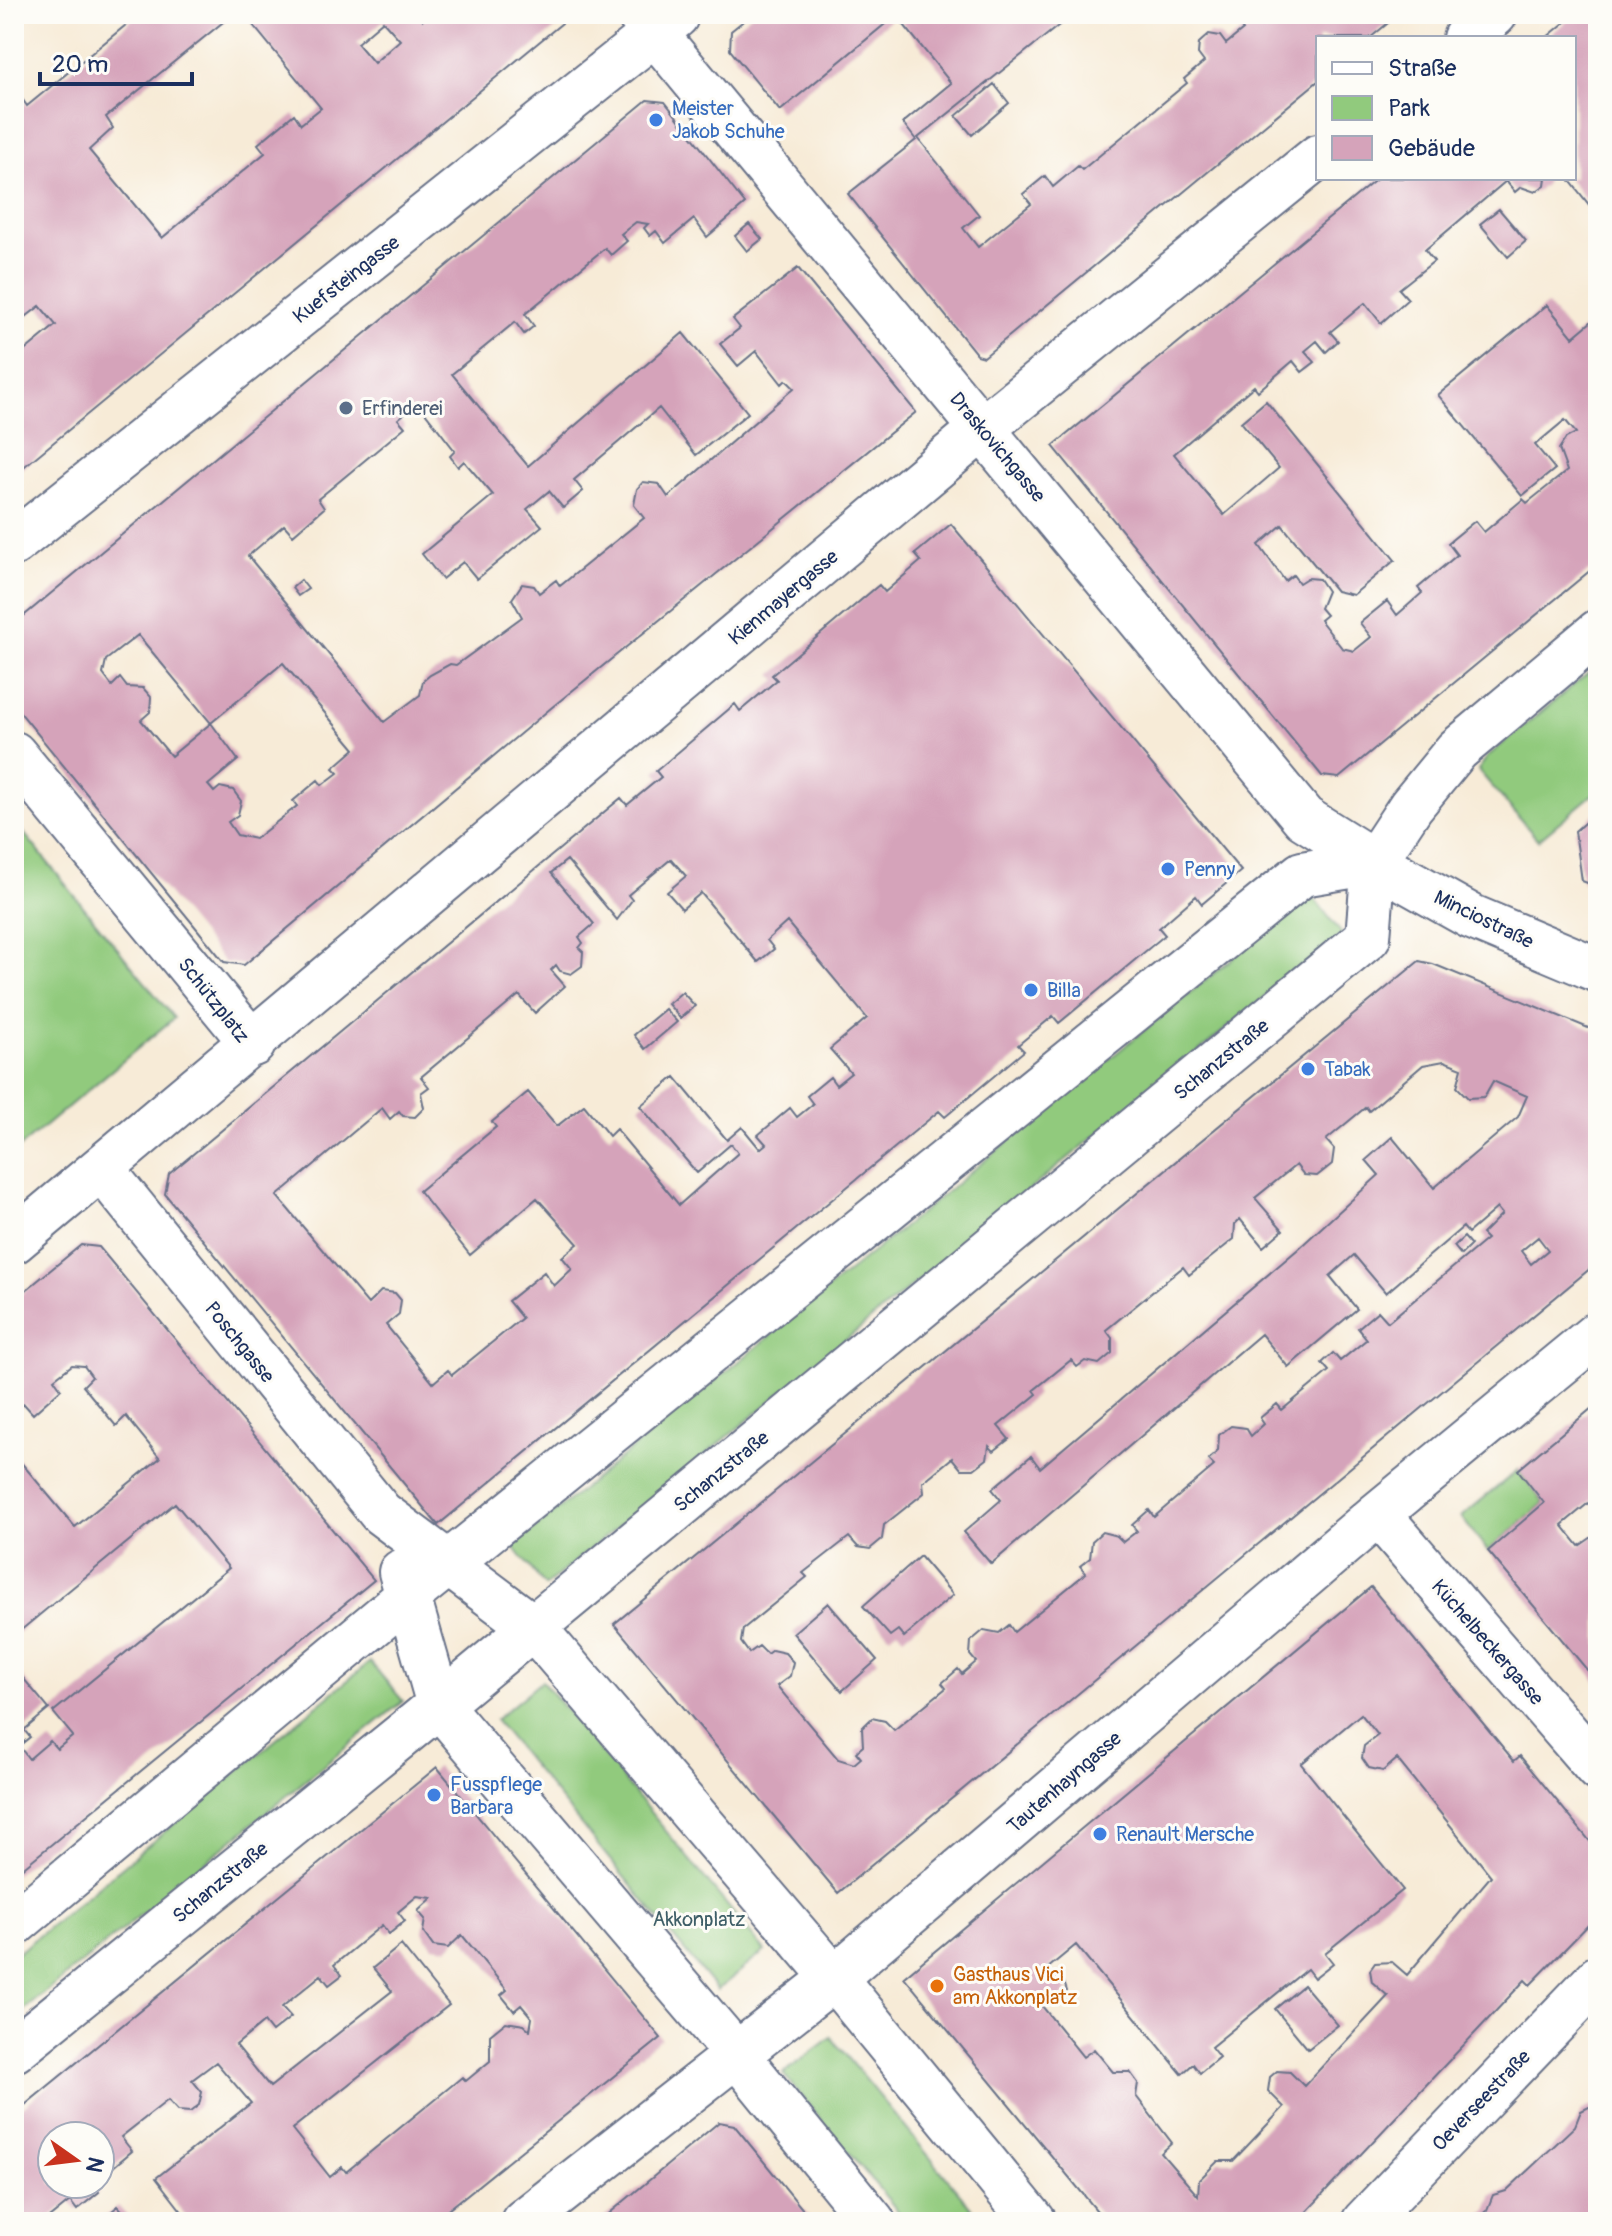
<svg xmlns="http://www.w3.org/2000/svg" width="1612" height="2236" viewBox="0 0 1612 2236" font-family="Pangolin,sans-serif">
<rect width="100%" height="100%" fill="#fdfcf7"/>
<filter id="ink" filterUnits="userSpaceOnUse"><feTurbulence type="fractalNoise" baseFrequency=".0125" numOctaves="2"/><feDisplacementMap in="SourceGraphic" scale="16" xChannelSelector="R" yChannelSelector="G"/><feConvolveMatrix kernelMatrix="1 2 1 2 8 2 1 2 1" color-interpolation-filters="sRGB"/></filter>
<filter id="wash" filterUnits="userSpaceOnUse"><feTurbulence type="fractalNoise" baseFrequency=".006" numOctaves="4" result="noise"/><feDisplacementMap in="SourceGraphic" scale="32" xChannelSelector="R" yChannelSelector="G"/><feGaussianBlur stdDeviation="1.8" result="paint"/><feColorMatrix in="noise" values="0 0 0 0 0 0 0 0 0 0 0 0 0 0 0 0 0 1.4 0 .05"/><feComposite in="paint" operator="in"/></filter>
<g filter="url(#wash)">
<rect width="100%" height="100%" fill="#f7ebd7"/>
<path fill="#91ca7d" stroke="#567c6e" stroke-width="2" d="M1598 665V790L1538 840 1478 770 1488 756Z
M14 821 174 1018 14 1152Z
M1311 894 1342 934 545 1586 513 1546Z
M1518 1470 1544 1503 1488 1551 1461 1517Z
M370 1662 403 1701 14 2018V1956Z
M542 1681 765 1951 717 1990 495 1720Z
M831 2037 983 2222H907L783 2074Z"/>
<g id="blocks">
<path fill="#d5a3ba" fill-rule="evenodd" d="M128 14H233L106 117 113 128 89 150 162 238 265 153 258 144 294 114 301 124 321 108 244 14H417L423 20 431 14H573L14 475V355L17 357 56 325 40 306 14 326V87L27 106 132 20ZM383 21 400 40 374 63 357 43Z
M752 14H1073L918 138 979 215 963 228 978 247 1031 204 1023 194 1045 176 1053 187 1078 166 1082 170 1187 83 1184 79 1204 62 1198 54 1199 43 1209 34 1220 36 1226 44 1243 30 1238 24 1251 14 1256 18 1261 14H1399L1370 38H1318V81L984 357 977 355 848 194 916 140 903 123 951 83 896 15 780 111 730 50 731 31Z
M1575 14H1598V216L1568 178H1574V38H1546Z
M994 84 1009 103 972 135 956 116Z
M647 100 665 102 745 204 707 237 694 219 665 243 656 231 650 236 644 228 648 224 636 222 621 234 627 241 611 255 605 248 525 314 534 326 524 334 515 322 452 374 528 466 683 333 748 413 696 455 659 408 574 480 583 491 563 508 549 491 527 509 542 526 477 579 463 562 442 579 422 554 493 495 464 461 458 467 450 456 455 451 424 411 410 409 398 419 405 427 318 499 324 508 293 535 284 525 248 556 384 722 420 695 423 681 430 675 450 664 456 665 522 617 512 599 522 584 534 586 539 593 556 580 560 586 644 518 634 505 637 489 643 482 659 484 668 497 794 388 786 380 782 384 756 351 738 366 720 344 740 328 733 319 798 268 916 412 551 708 244 965 224 962 14 705V624ZM138 635 211 723 171 756 141 720 150 712 151 697 143 688 127 687 120 678 112 686 103 674 106 660ZM283 663 355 749 333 768 338 773 322 785 318 780 293 801 297 806 255 839 237 835 228 822 238 815 241 801 233 790 220 787 214 792 208 785 238 760 211 723Z
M1378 178H1546L1545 185 1535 192 1521 187 1515 192 1506 181 1425 250 1434 261 1399 289 1408 299 1381 323 1365 303 1330 332 1338 341 1326 352 1317 341 1305 351 1315 362 1302 372 1293 361 1258 391 1254 386 1174 454 1224 515 1279 468 1241 422 1266 401 1395 560 1353 595 1336 591 1282 525 1259 545 1285 581 1293 575 1299 583 1307 578 1319 579 1327 591 1320 608 1326 615 1320 620 1342 648 1354 651 1371 637 1360 623 1387 601 1397 615 1422 593 1418 588 1457 555 1448 543 1475 521 1484 532 1523 499 1527 503 1567 471 1559 449 1566 438 1576 433 1565 420 1535 445 1555 469 1522 496 1438 395 1547 305 1573 337 1598 316V564L1339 778 1322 776 1053 446Z
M1499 209 1526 241 1508 257 1480 224Z
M749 224 762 239 747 251 735 236Z
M951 524 1241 871 1202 904 1196 896 1159 928 1165 935 1059 1023 1053 1016 1018 1045 1024 1051 945 1117 939 1111 438 1525 165 1194 169 1174 621 798 627 805 661 777 656 771 735 704 740 711 777 680 772 675 879 585 885 592 921 561 915 554ZM671 859 686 876 667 892 682 909 701 893 758 962 774 949 767 940 787 922 867 1018 830 1049 851 1073 836 1085 830 1077 807 1096 813 1104 797 1117 790 1108 758 1135 766 1144 760 1149 742 1127 727 1140 675 1077 640 1106 697 1173 731 1144 738 1153 679 1205 616 1129 609 1136 584 1105 557 1126 528 1092 492 1122 496 1127 419 1191 470 1255 537 1198 578 1244 562 1257 572 1269 554 1286 544 1272 508 1301 522 1318 452 1375 448 1370 433 1383 386 1325 399 1314 401 1300 395 1293 381 1291 368 1304 277 1196 382 1108 390 1119 399 1111 403 1116 415 1117 424 1108 421 1093 429 1087 421 1077 519 995 535 1013 565 986 551 970 556 965 560 971 571 974 582 966 583 952 579 948 583 943 579 937 594 924 551 873 567 860 617 920 632 900 628 895Z
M301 580 308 589 298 596 292 588Z
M1598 811V887L1582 881 1575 831Z
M1419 961 1433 964 1598 1032V1262L838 1893 614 1624ZM1444 1061 1462 1068 1457 1087 1468 1098 1484 1097 1493 1081 1527 1096 1518 1117 1434 1188 1392 1137 1366 1160 1379 1175 1297 1250 1040 1468 1031 1456 992 1489 1001 1500 964 1532 991 1564 1261 1334 1288 1367 1357 1309 1330 1276 1354 1255 1386 1293 1463 1227 1468 1233 1497 1208 1502 1214 1482 1234 1487 1239 1388 1322 1378 1311 1358 1328 1367 1339 1340 1361 1333 1353 1322 1363 1329 1371 1282 1410 1277 1404 1260 1418 1264 1424 1251 1436 1246 1428 1231 1426 1219 1435 1218 1451 1208 1460 1214 1466 1154 1517 1149 1510 1132 1525 1137 1531 1123 1542 1117 1536 1102 1532 1092 1541 1090 1558 1080 1566 1086 1573 1014 1632 1009 1625 999 1633 984 1630 971 1641 970 1655 976 1662 962 1674 958 1669 942 1683 946 1688 894 1730 885 1721 872 1718 862 1728 863 1746 856 1752 861 1758 854 1764 838 1759 777 1686 790 1676 793 1662 785 1653 772 1650 767 1654 759 1646 749 1653 741 1642 743 1629 807 1577 803 1573 849 1537 858 1547 870 1549 882 1539 884 1525 924 1493 923 1482 952 1458 961 1469H974L987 1459 989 1446 994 1451 1009 1439 998 1426 1037 1394 1034 1390 1071 1360 1077 1367 1085 1361 1099 1364 1112 1353V1338L1106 1330 1183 1267 1189 1275 1234 1239 1235 1224 1240 1219 1263 1247 1283 1230 1255 1198 1296 1165 1304 1175 1317 1176 1332 1164 1334 1149 1326 1140 1366 1107 1369 1111 1423 1065ZM1538 1237 1548 1250 1531 1264 1521 1251Z
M682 992 695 1006 680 1018 668 1004Z
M665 1009 677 1022 645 1049 634 1035Z
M1464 1237 1471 1245 1461 1255 1454 1246Z
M81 1245 99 1247 374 1580 14 1875V1667L49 1709 24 1730 30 1737 19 1746 29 1759 50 1741 57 1749 73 1736 53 1712 229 1568 175 1503 14 1636V1454L75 1527 160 1458 126 1416 116 1426 83 1386 92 1377 84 1366 72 1365 54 1379 61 1389 33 1414 24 1404 14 1413V1300Z
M1598 1403V1495L1562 1525 1579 1546 1595 1535 1598 1538V1683L1488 1551 1544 1503 1518 1470Z
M920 1556 953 1595 904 1637 898 1630 890 1636 863 1606Z
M1371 1587 1514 1761 1520 1756 1598 1851V1915L1530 1985 1525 1980 1509 1997 1297 2222H1106L904 1977ZM1361 1714 1378 1735 1364 1746 1362 1758 1369 1768 1383 1771 1397 1759 1491 1876 1407 1975 1392 1962 1375 1963 1370 1970 1372 1982 1388 1996 1304 2086 1290 2072 1277 2071 1270 2077 1268 2091 1284 2107 1233 2161H1218L1199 2180 1198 2196 1161 2153 1172 2143 1136 2096 1138 2083 1130 2072H1113L1094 2049 1083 2057 1038 2001 1060 2002 1067 1991 1063 1979 1042 1973 1076 1945 1182 2074 1193 2064 1200 2073 1219 2057 1211 2047 1307 1969 1314 1978 1333 1963 1325 1953 1403 1890 1301 1764Z
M828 1603 877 1660 842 1691 793 1633Z
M437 1767 661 2038 433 2222H190L156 2178 251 2103 216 2062 192 2080 202 2092 199 2105 190 2112 178 2111 168 2100 121 2137 132 2151 100 2178V2136H52V2184H93L99 2192 77 2210 70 2201 44 2222H14V2114ZM417 1896 432 1898 418 1911 425 1919 423 1932 433 1946 448 1948 462 1935 507 1990 501 1995 514 2011 521 2005 532 2018 530 2030 524 2025 506 2022 490 2035V2061L466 2081 462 2077 346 2172 342 2167 330 2177 292 2129 449 2005 401 1945 373 1968 392 1991 270 2087 236 2045 264 2022 272 2032 291 2017 282 2007 321 1975 329 1985 342 1975 334 1965 382 1925 389 1934 405 1921 398 1912Z
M1304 1985 1338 2025 1308 2049 1275 2009Z
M1589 2107H1598V2222H1474L1487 2210 1493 2195 1506 2191 1575 2126 1581 2111Z
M719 2122 734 2125 813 2222H599Z
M118 2206 132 2222H99Z"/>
</g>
</g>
<g filter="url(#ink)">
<use href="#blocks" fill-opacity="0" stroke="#687188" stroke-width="2"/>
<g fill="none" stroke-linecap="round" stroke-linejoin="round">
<g stroke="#687188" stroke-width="48">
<path id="minor" d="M639 14 1304 818 1374 862 1472 917 1598 970
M1465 38 1495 14
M14 543 676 16
M14 754 253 1044
M102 1169 381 1513 533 1627 834 1978 1034 2222
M14 1241 983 428 1318 157
M1378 1514 1598 1769
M401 1572 439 1705 737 2055 873 2222
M14 1924 409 1595 1302 874 1374 862
M14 2050 411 1728 1368 937 1374 862 1411 806 1457 750 1598 632
M523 2222 834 1978 1378 1514 1598 1333
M1364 2222 1598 1978"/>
</g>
<use href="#minor" stroke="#fff" stroke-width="44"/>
</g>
</g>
<g fill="#3f7fe0" stroke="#fdfcf7" stroke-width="3">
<circle cx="656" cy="120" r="8"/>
<circle cx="1168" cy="869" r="8"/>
<circle cx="1031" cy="990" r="8"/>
<circle cx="1308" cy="1069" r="8"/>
<circle cx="434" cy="1795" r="8"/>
<circle cx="1100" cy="1834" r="8"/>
</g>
<circle fill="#5c6f8a" stroke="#fdfcf7" stroke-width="3" cx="346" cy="408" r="8"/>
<circle fill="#e8710a" stroke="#fdfcf7" stroke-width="3" cx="937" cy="1986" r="8"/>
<g text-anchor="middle" stroke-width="6" stroke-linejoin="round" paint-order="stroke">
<g font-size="20" fill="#366cbe" stroke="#fdfcf7" text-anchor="start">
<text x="672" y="115">Meister<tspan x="672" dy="23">Jakob Schuhe</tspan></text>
<text x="1184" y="876">Penny</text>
<text x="1047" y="997">Billa</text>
<text x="1324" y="1076">Tabak</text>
<text x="450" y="1791">Fusspflege<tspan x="450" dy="23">Barbara</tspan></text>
<text x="1116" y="1841">Renault Mersche</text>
</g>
<g font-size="20" fill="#1b2f5e" stroke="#fdfcf7">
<text transform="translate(346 279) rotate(-38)" y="7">Kuefsteingasse</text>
<text transform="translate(998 447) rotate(50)" y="7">Draskovichgasse</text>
<text transform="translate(783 597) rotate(-40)" y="7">Kienmayergasse</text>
<text transform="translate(1484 919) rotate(26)" y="7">Minciostraße</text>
<text transform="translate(214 1000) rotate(52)" y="7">Schützplatz</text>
<text transform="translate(1221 1059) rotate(-39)" y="7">Schanzstraße</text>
<text transform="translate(240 1342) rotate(51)" y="7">Poschgasse</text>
<text transform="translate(721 1471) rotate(-39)" y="7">Schanzstraße</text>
<text transform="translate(1488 1642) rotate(49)" y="7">Küchelbeckergasse</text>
<text transform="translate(1064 1782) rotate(-41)" y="7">Tautenhayngasse</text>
<text transform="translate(220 1882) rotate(-39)" y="7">Schanzstraße</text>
<text transform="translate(1481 2100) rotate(-46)" y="7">Oeverseestraße</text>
</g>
<g font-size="20" fill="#4e5e75" stroke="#fdfcf7" text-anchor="start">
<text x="362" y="415">Erfinderei</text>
</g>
<g font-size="20" fill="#3e5e67" stroke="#fdfcf7">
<text x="699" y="1926">Akkonplatz</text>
</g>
<g font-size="20" fill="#c56008" stroke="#fdfcf7" text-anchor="start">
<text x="953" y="1981">Gasthaus Vici<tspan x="953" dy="23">am Akkonplatz</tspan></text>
</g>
</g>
<rect width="1612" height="2236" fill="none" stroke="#fdfcf7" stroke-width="48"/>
<rect x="1316" y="36" width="260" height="144" fill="#fdfcf7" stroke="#a3aaba" stroke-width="2"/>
<rect x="1332" y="62" width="40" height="12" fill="#ffffff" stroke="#a3aaba" stroke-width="2"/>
<text x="1388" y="76" font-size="24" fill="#1b2f5e">Straße</text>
<rect x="1332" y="96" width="40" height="24" fill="#91ca7d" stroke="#a3aaba" stroke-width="2"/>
<text x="1388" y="116" font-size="24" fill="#1b2f5e">Park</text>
<rect x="1332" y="136" width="40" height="24" fill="#d5a3ba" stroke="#a3aaba" stroke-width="2"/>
<text x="1388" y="156" font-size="24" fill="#1b2f5e">Gebäude</text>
<g transform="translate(76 2160) rotate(104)"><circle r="38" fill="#fdfcf7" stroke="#a3aaba" stroke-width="2"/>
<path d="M0-6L14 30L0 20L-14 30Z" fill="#c8321e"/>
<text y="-12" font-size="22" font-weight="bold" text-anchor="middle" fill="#1b2f5e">N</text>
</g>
<path d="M40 72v12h152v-12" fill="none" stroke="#1b2f5e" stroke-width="4"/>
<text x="52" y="72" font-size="24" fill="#1b2f5e" stroke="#fdfcf7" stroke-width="6" paint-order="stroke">20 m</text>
</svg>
